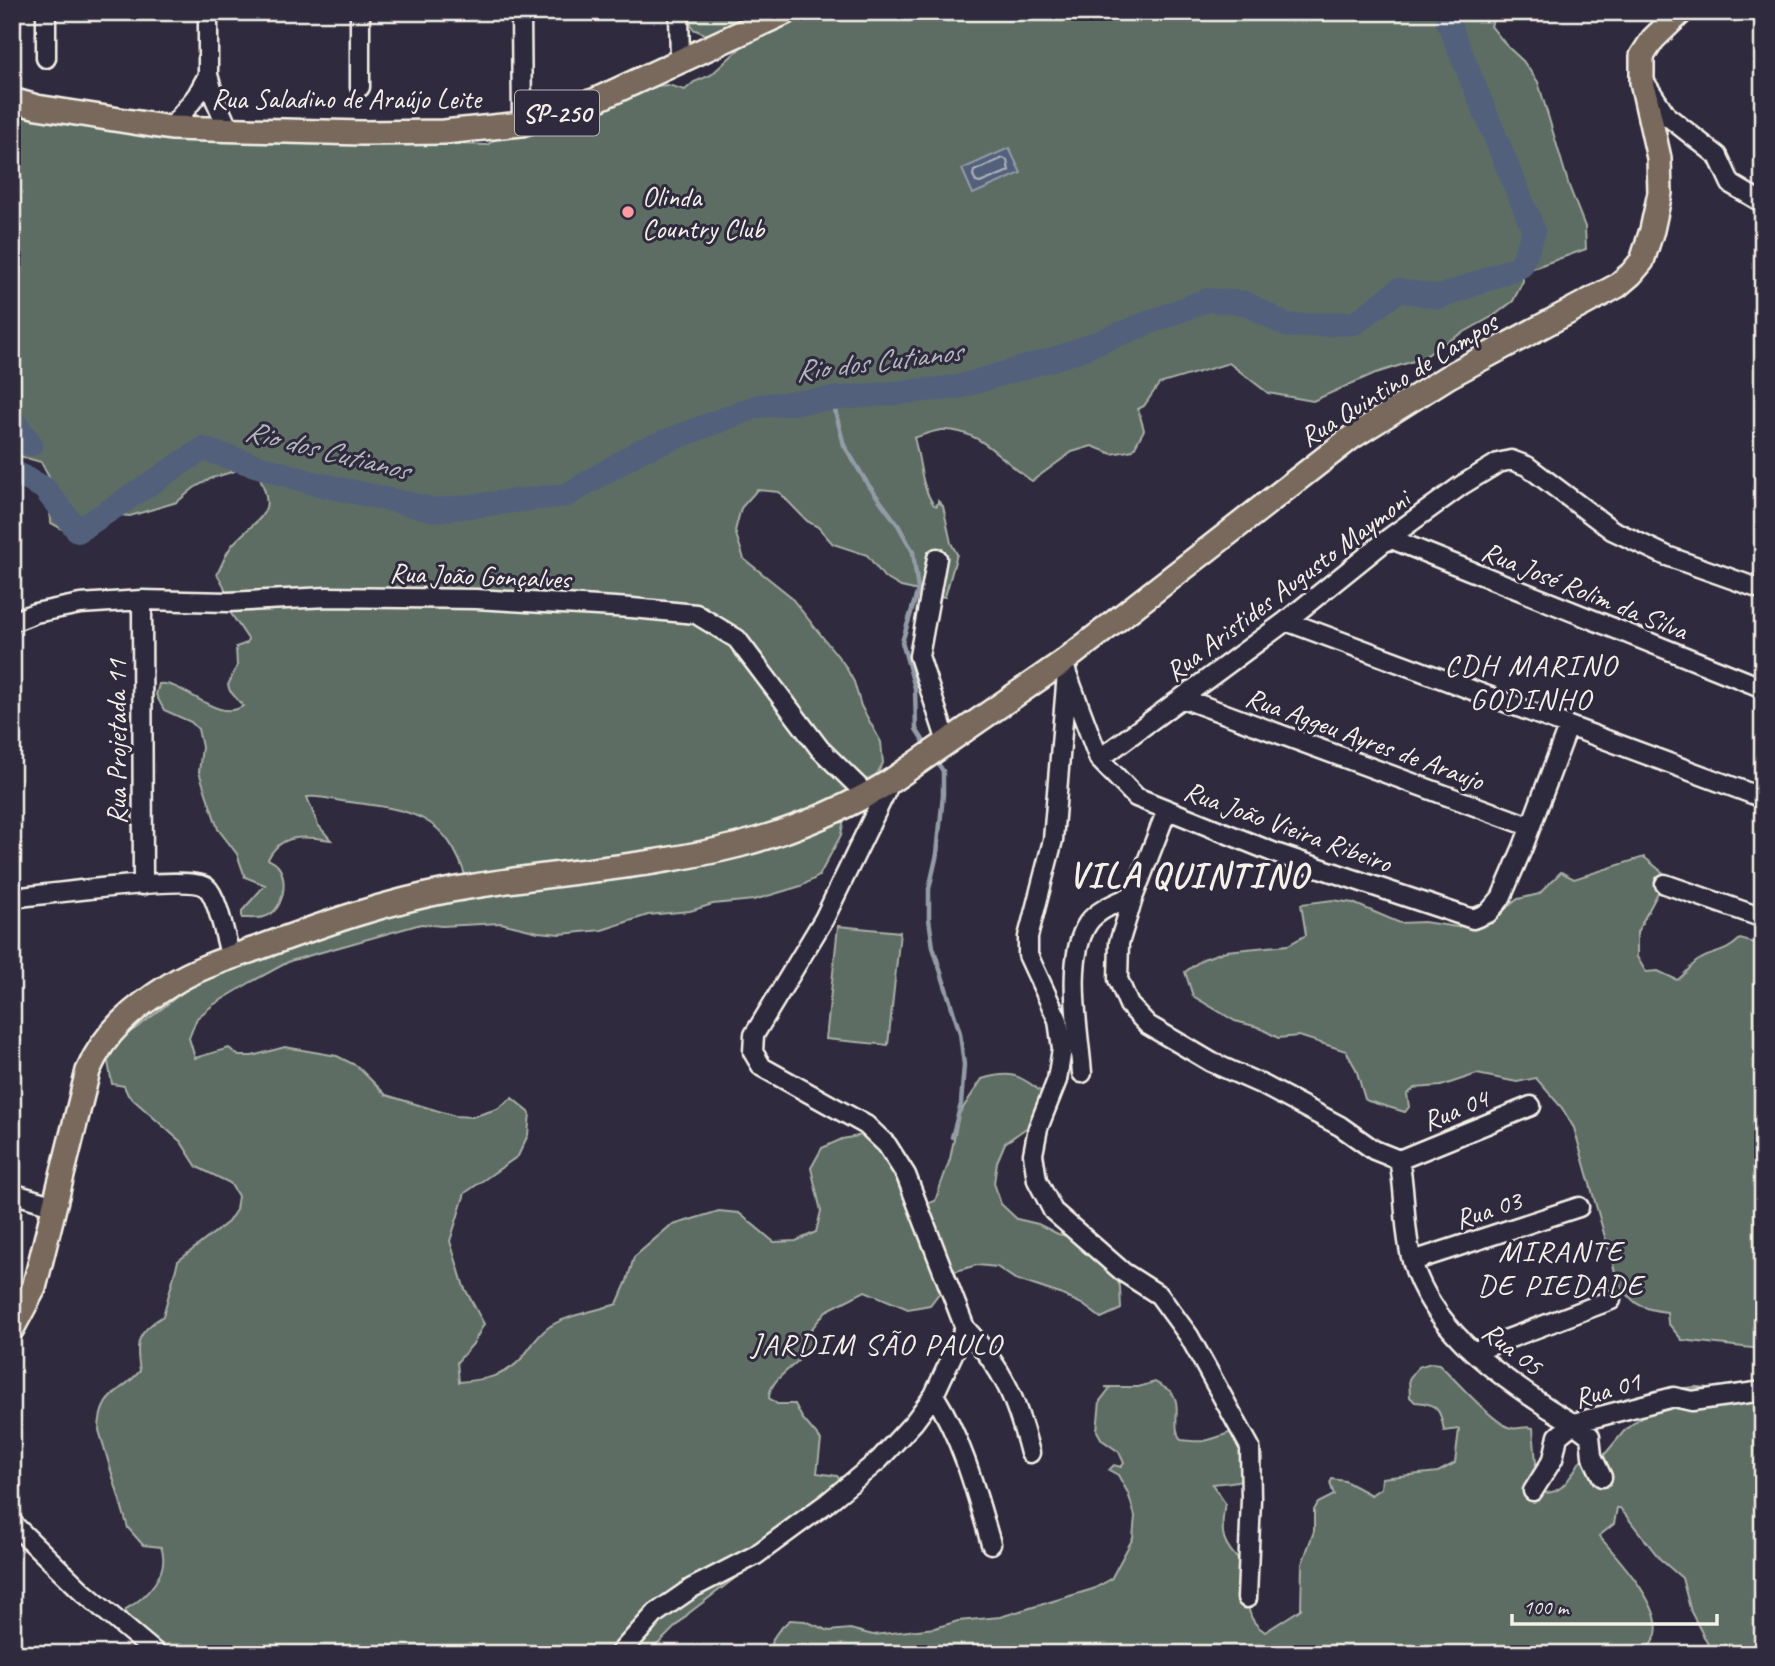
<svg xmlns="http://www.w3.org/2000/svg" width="1775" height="1666" viewBox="0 0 1775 1666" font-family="Caveat,sans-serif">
<rect width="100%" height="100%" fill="#2f2a3d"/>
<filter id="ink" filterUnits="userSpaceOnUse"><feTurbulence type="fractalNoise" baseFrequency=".0143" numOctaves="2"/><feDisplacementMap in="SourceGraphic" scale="14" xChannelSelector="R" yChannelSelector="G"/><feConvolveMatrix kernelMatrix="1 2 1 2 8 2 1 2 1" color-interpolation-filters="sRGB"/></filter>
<g filter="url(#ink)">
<path fill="#5d6d64" stroke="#a8afa6" stroke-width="2" d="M692 12H756L707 35 693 29 690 20Z
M783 12H1496L1491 26 1507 46 1523 61 1538 82 1569 186 1585 227 1586 249 1522 272 1523 281 1513 301 1495 315 1441 345 1423 358 1373 374 1313 401 1268 393 1229 363 1159 384 1144 406 1138 409 1144 430 1133 450 1112 454 1092 446 1072 452 1032 481C1002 462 981 428 941 430 933 431 923 435 914 438 921 460 920 486 934 505L937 506 938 501 943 506 951 543 957 554 945 597 901 587 884 577 867 555 833 544 818 527 807 521 779 492 757 490 741 508 735 531 744 559 789 595 844 664 854 682 861 706 881 742 883 763 872 783 849 790 841 835 819 876 801 886 754 900 713 904 690 911 648 915 602 930 560 934 538 932 501 923 442 926 421 924 290 961 251 982 213 1005 197 1018 189 1038 195 1058 229 1048 239 1056H252L285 1047 337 1056 357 1066 386 1095 455 1116 472 1117 497 1109 512 1098 530 1113 528 1135 518 1156 465 1193 450 1241 464 1287 484 1324 473 1344 457 1362 459 1382C482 1380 504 1377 520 1360 531 1348 536 1336 549 1327 564 1316 598 1310 617 1304L627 1281 634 1257 670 1226 719 1211 739 1213 774 1242 796 1241 816 1232 821 1211 811 1168 822 1148 842 1139 863 1135 884 1146 900 1189 914 1208 935 1201 950 1159 959 1114 982 1079C1013 1070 1019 1075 1044 1094L1042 1117 1005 1143 997 1162 994 1183 1001 1204 1017 1219 1038 1224 1058 1234 1080 1239 1113 1266 1120 1287 1121 1309 1101 1318 1082 1304 1060 1294 1015 1279 997 1267 977 1265 956 1271 930 1305 908 1309 865 1291 826 1311 810 1331 814 1336C805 1367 770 1373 769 1398L777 1404H795L802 1418 821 1440 817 1473 837 1476 843 1483 785 1540 689 1613 648 1654H166C149 1644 122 1633 126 1609 146 1598 171 1572 161 1547L143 1545 128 1528 99 1430C100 1392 119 1395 140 1371 135 1342 137 1332 163 1316L178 1261 228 1222 236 1210 238 1196 230 1183 197 1167 181 1142 128 1095 124 1086 112 1084 108 1062 113 1041C146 1026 169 999 200 981L467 881C447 815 413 810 350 802 336 801 321 795 307 797L318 825 331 840C304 836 281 833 268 859 271 861 275 862 277 865 290 879 283 913 264 917 258 919 249 918 242 918V911L265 885 245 877 237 854 218 829 199 772 202 747 198 729 191 722 164 710 156 695 159 684C183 680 217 724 243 706L230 691 228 685 237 666 236 647 247 643 248 639 230 612 224 586 217 574C222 565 226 552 233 544 262 513 279 516 256 469L235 471 212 478 194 488 177 502 130 516 108 514 71 534 51 523 49 503 51 481 41 462 12 454V106L174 135 487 145 498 137 619 103 656 86 668 85 685 90 694 82 711 75 752 37Z
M1644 857 1667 876 1637 932V957L1646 972 1658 971 1677 980C1686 975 1690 965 1699 960 1716 950 1723 955 1740 939L1763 945V1347L1752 1348 1682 1340 1668 1323 1667 1312C1639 1309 1631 1303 1617 1279L1574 1128 1562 1108 1536 1078 1517 1082 1477 1074 1441 1086 1415 1088 1407 1094 1409 1107 1405 1112 1368 1101 1365 1099 1356 1069 1346 1051 1299 1036 1278 1038 1258 1027 1235 1021 1193 996 1185 972 1203 959 1226 951 1288 945 1306 935 1301 904 1333 900 1353 903 1400 923 1424 922 1457 927 1491 919 1518 899 1539 894 1561 872 1574 879Z
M838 926 900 932 888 1045 826 1039Z
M1431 1363 1439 1364C1454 1378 1494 1424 1511 1428 1519 1430 1525 1425 1533 1428L1538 1486 1541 1492C1562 1497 1571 1475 1581 1460L1598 1459 1606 1453 1625 1430 1657 1404 1663 1390 1696 1387 1763 1392V1654H1713L1691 1612 1682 1578 1660 1559 1620 1508H1617L1614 1524 1599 1536C1616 1556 1663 1606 1656 1634 1654 1641 1648 1648 1645 1654H770C770 1638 778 1630 790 1620L805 1621 829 1631 850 1629 873 1635 935 1628 958 1621 1000 1617 1093 1589 1111 1579 1133 1538 1135 1516 1128 1493 1118 1475 1109 1470 1114 1465 1121 1467 1124 1463 1119 1452 1102 1440 1097 1431 1100 1401 1110 1388 1105 1387H1138L1155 1382C1160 1385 1166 1388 1170 1391 1184 1404 1170 1426 1181 1440 1189 1441 1197 1442 1204 1441 1237 1434 1252 1412 1263 1459 1246 1484 1240 1481 1212 1484L1225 1503C1218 1542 1225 1544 1250 1573 1249 1598 1242 1617 1265 1632L1301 1609 1302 1564 1314 1531V1510L1318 1503 1334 1495 1330 1483 1332 1479 1345 1481 1371 1495 1381 1488 1382 1478 1438 1472 1455 1463 1459 1429 1444 1431C1441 1410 1437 1403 1415 1402L1410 1397 1409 1379 1418 1367Z"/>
<path fill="#52617c" stroke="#939ba7" stroke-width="2" d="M1009 148 1021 173 973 194 962 169Z"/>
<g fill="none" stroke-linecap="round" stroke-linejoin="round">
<path stroke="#b3b7bd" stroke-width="2" d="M1003 158 1007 160 1009 171 980 183 976 182 973 175 974 171Z"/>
<path stroke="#939ba7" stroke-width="4.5" d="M835 399V410L844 445 867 483 898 525 913 552 918 590 902 642 915 688 916 729 928 748
M935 759 943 771V795L937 854 929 889V919L933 947 960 1033 964 1065 961 1104 952 1137"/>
<path stroke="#52617c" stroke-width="24" d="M12 419 31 444 12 439
M12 471 44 488 78 531 203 449 313 483 436 510 567 495 640 451 758 406 958 387 1066 355 1207 300 1245 303 1288 326 1355 323 1399 290 1440 297 1521 266 1534 231 1448 22 1447 12"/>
<g stroke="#f4f1e8" stroke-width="23">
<path id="minor" d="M208 12V75L215 99 228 128
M360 12V87
M521 12 522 124
M679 12 680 62
M46 58V12
M1646 84 1667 116 1718 156 1731 184 1763 203
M171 128 197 95 208 75
M1389 538 1763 688
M937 558 919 656 947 742
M142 600 143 885
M1286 621 1763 798
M12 622 35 613 80 604 142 600 228 602 328 597 476 599 632 608 696 614 737 639 820 749 867 795
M1067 673 1053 840 1028 937V955L1058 1020 1062 1049 1057 1080 1038 1128 1033 1154 1037 1180 1053 1211 1123 1272 1159 1295 1189 1336 1250 1447 1251 1499 1247 1598
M1069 679 1099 759 1136 797 1275 853 1473 919 1488 913 1501 898 1523 847 1568 727
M1182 698 1529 826
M1099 759 1286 621 1389 538 1462 485 1498 463 1511 460 1527 466 1612 530 1667 556 1763 590
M1167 810 1134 895 1119 943 1118 979 1129 1005 1148 1025 1184 1046 1211 1062 1263 1085 1340 1126 1374 1150 1399 1160
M1665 884 1763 918
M12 898C42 895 189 874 206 887 218 896 226 942 231 958
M1082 1073C1079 1032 1064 959 1088 923 1098 909 1119 902 1134 895
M1399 1160C1406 1193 1403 1228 1412 1261 1431 1325 1488 1368 1542 1404 1558 1415 1575 1423 1590 1436L1592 1456 1602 1477
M1399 1160 1531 1106
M12 1193 55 1206
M1413 1261 1579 1207
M965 1328C1004 1369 1016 1399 1030 1453
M1473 1352 1611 1300
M934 1395C963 1441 976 1492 991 1544
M1533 1491 1553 1459 1558 1436 1574 1423 1674 1397 1692 1401 1763 1391
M12 1523 83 1592 157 1654
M619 1654 656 1613 692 1588 756 1555 827 1503 879 1460 914 1422 934 1395 965 1328 906 1175 887 1145 866 1125 762 1067 753 1052 754 1035 824 919 891 781"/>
</g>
<g stroke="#f4f1e8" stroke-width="28">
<path id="major" d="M12 100 37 107 171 128 363 133 444 132 522 124 596 100 786 12
M12 1329 34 1288 88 1071C104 1032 135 1007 170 985 196 968 229 958 258 948 321 925 385 902 451 890 547 872 645 869 739 845 791 831 845 809 891 781L1063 662 1352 437 1449 376 1617 286 1631 274 1642 261 1652 230 1660 193 1659 158 1642 82V56L1653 39 1681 12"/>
</g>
<use href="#minor" stroke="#2f2a3d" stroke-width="18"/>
<use href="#major" stroke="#78695c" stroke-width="23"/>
</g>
</g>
<circle fill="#ff9aa2" stroke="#2f2a3d" stroke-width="2.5" cx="628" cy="212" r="7"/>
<g text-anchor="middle" stroke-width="6" stroke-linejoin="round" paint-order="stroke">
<rect fill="#2f2a3d" stroke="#b9b5b5" stroke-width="2" x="515" y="90.5" width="84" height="45" rx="5"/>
<g font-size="26" font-weight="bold" fill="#f4f1e8">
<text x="557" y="122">SP-250</text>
</g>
<g font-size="28" fill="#f4f1e8" stroke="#2f2a3d">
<text x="346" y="108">Rua Saladino de Araújo Leite</text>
<text transform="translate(1398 379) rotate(-32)" y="10">Rua Quintino de Campos</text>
<text transform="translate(480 575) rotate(2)" y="10">Rua João Gonçalves</text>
<text transform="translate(1287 585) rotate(-37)" y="10">Rua Aristides Augusto Maymoni</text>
<text transform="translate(1585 590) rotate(22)" y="10">Rua José Rolim da Silva</text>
<text transform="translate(1365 738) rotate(20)" y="10">Rua Aggeu Ayres de Araujo</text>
<text transform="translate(116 742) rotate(-90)" y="10">Rua Projetada 11</text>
<text transform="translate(1288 826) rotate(20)" y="10">Rua João Vieira Ribeiro</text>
<text transform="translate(1455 1109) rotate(-22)" y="10">Rua 04</text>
<text transform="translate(1488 1209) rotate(-18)" y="10">Rua 03</text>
<text transform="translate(1513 1348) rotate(38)" y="10">Rua 05</text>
<text transform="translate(1607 1389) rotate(-16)" y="10">Rua 01</text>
</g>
<g font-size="28" fill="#f4f1e8" stroke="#2f2a3d" text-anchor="start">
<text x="642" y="206">Olinda<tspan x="642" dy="32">Country Club</tspan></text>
</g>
<g font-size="30" font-style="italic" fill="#b3b7bd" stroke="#2f2a3d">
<text transform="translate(878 361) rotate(-7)" y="10">Rio dos Cutianos</text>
<text transform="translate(327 450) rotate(14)" y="10">Rio dos Cutianos</text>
</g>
<g font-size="30" letter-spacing="2" fill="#f4f1e8" stroke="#2f2a3d">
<text x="1531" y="675">CDH MARINO<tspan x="1531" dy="34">GODINHO</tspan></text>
<text x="1561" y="1261">MIRANTE<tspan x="1561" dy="34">DE PIEDADE</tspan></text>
<text x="877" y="1354">JARDIM SÃO PAULO</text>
</g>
<g font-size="35" font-weight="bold" letter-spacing="2" fill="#f4f1e8" stroke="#2f2a3d">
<text x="1189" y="887">VILA QUINTINO</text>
</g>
</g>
<rect width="1775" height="1666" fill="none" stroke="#2f2a3d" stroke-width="42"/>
<rect x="21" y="21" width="1733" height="1624" fill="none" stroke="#f4f1e8" stroke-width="2.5" filter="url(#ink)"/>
<path d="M1512 1614v10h205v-10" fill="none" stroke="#f4f1e8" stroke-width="3.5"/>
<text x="1523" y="1614" font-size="21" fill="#f4f1e8" stroke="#2f2a3d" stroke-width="5" paint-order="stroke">100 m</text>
</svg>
